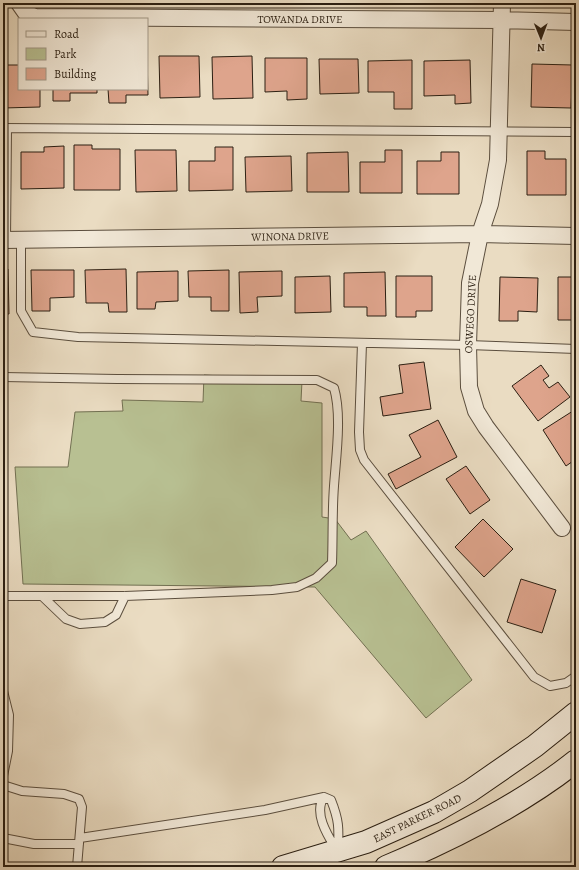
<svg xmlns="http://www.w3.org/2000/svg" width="579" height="870" viewBox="0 0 579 870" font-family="Alegreya,serif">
<rect width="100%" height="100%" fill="#eadcc2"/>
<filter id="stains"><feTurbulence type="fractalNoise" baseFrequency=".005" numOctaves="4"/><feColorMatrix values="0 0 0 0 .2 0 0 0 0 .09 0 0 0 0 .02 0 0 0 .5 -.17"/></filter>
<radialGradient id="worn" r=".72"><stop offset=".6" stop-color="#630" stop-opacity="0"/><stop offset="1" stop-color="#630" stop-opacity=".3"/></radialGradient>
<path fill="#b8c092" stroke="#727052" d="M204 375 302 381 301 401 322 403V517L335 519 351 540 366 531 472 680 426 718 315 587 23 584 15 467H68L75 412 123 411 122 400 203 402Z"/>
<path fill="#dea48c" stroke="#2b1f12" d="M147 55 148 95H126V103H109L108 89H147Z
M159 56H199L200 97 160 98Z
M252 56 253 98 213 99 212 57Z
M265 58H307V99L287 100V91L265 92Z
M319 59H358L359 93 320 94Z
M412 60V109H394V92H368V61Z
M470 60 471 103 455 104V95L424 96V61Z
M532 64 573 65 571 108 531 107Z
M3 65H19V89H40V107L3 108Z
M53 89H97V93H70V101H53Z
M74 145H92V149H120V190H74Z
M64 146V188L21 189V152H44V147Z
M215 147H233V190L189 191V161H215Z
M135 150H176L177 191 136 192Z
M385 150H402V193H360V162H385Z
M527 151H545V159H566V195H527Z
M348 152 349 192H307V153Z
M441 152H459V194H417V161H441Z
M291 156 292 191 246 192 245 157Z
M3 269H8L9 314H3Z
M126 269 127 312H109L108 303H86L85 270Z
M31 270H74V297L50 298V311H32Z
M229 270V311H211V297H189L188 271Z
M178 271V301L156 302 155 309H137V272Z
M282 271V296L257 297 258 312 240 313 239 272Z
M385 272 386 316H367V307H344V273Z
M330 276 331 312 295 313V277Z
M396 276H432V311H416V317H396Z
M500 277 538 278 537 312 518 311V321H499Z
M558 277H576V320H558Z
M424 362 431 409 383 416 380 397 403 393 399 365Z
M541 365 549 376 543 380 549 388 558 382 570 397 538 421 512 386Z
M576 409V459L566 466 543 430Z
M438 420 457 457 396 489 388 474 421 457 409 435Z
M466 466 490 500 470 514 446 479Z
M483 519 513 549 484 577 455 547Z
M521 579 556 590 542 633 507 622Z"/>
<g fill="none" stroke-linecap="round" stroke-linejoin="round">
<g stroke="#5b4e3e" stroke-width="10">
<path id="service" d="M3 128 576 132
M6 240 7 128
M21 240V311L33 332 78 337 468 345 576 349
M362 343 359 432 360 450 364 460 534 677 550 686 566 683 576 676
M3 377 117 379 317 380 334 388C342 415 336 457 334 486 332 512 333 538 332 563L316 578 297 587 272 590 125 596H3
M43 597 66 619 80 624 105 622 116 615 125 596
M3 691 9 715 8 751 3 776
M3 785 22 791 64 794 79 799 82 807 77 867
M324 797C313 813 328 836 336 849
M3 838 34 844H79
M80 838 265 810 324 797 331 800C339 820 339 828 338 849"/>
</g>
<g stroke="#5b4e3e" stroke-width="18">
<path id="minor" d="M19 3 26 13 35 17 502 20 576 22
M502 3 498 160 490 204 480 234 470 283 468 345 469 387 476 411 486 427 562 528
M3 240 480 234 576 236"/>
</g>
<g stroke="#2b1f12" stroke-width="24">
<path id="secondary" d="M283 867 366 842 434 812 470 791 535 746 576 713
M386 867C453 839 519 806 576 761"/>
</g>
<use href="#service" stroke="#f1e8d7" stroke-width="8"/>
<use href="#minor" stroke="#f1e8d7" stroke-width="16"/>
<use href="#secondary" stroke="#f1e8d7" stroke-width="22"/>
</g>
<g text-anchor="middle" stroke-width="3" stroke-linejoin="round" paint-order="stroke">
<g font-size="11" fill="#2b1f12" stroke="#f1e8d7">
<text x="300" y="23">TOWANDA DRIVE</text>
<text transform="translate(290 236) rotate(-1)" y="4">WINONA DRIVE</text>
<text transform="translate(470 314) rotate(-87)" y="4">OSWEGO DRIVE</text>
<text transform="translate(417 818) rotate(-26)" y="4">EAST PARKER ROAD</text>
</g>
</g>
<rect width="579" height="870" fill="none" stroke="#eadcc2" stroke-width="16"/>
<rect x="4" y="4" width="571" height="862" fill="none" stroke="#2b1f12" stroke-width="2"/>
<rect x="8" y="8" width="563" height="854" fill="none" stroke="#2b1f12"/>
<rect x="18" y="18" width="130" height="72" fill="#f1e8d7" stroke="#a29888"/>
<rect x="26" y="31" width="20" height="6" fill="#f1e8d7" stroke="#a29888"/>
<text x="54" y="38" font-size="12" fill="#2b1f12">Road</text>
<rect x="26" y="48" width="20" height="12" fill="#b8c092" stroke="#a29888"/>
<text x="54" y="58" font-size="12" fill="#2b1f12">Park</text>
<rect x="26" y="68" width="20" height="12" fill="#dea48c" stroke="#a29888"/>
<text x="54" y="78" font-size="12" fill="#2b1f12">Building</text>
<g transform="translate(541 38) rotate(179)" stroke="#f1e8d7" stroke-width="3" paint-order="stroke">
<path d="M0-3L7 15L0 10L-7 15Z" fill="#2b1f12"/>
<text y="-6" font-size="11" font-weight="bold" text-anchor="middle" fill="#2b1f12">N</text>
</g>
<rect width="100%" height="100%" filter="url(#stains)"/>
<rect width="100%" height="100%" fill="url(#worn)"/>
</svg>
